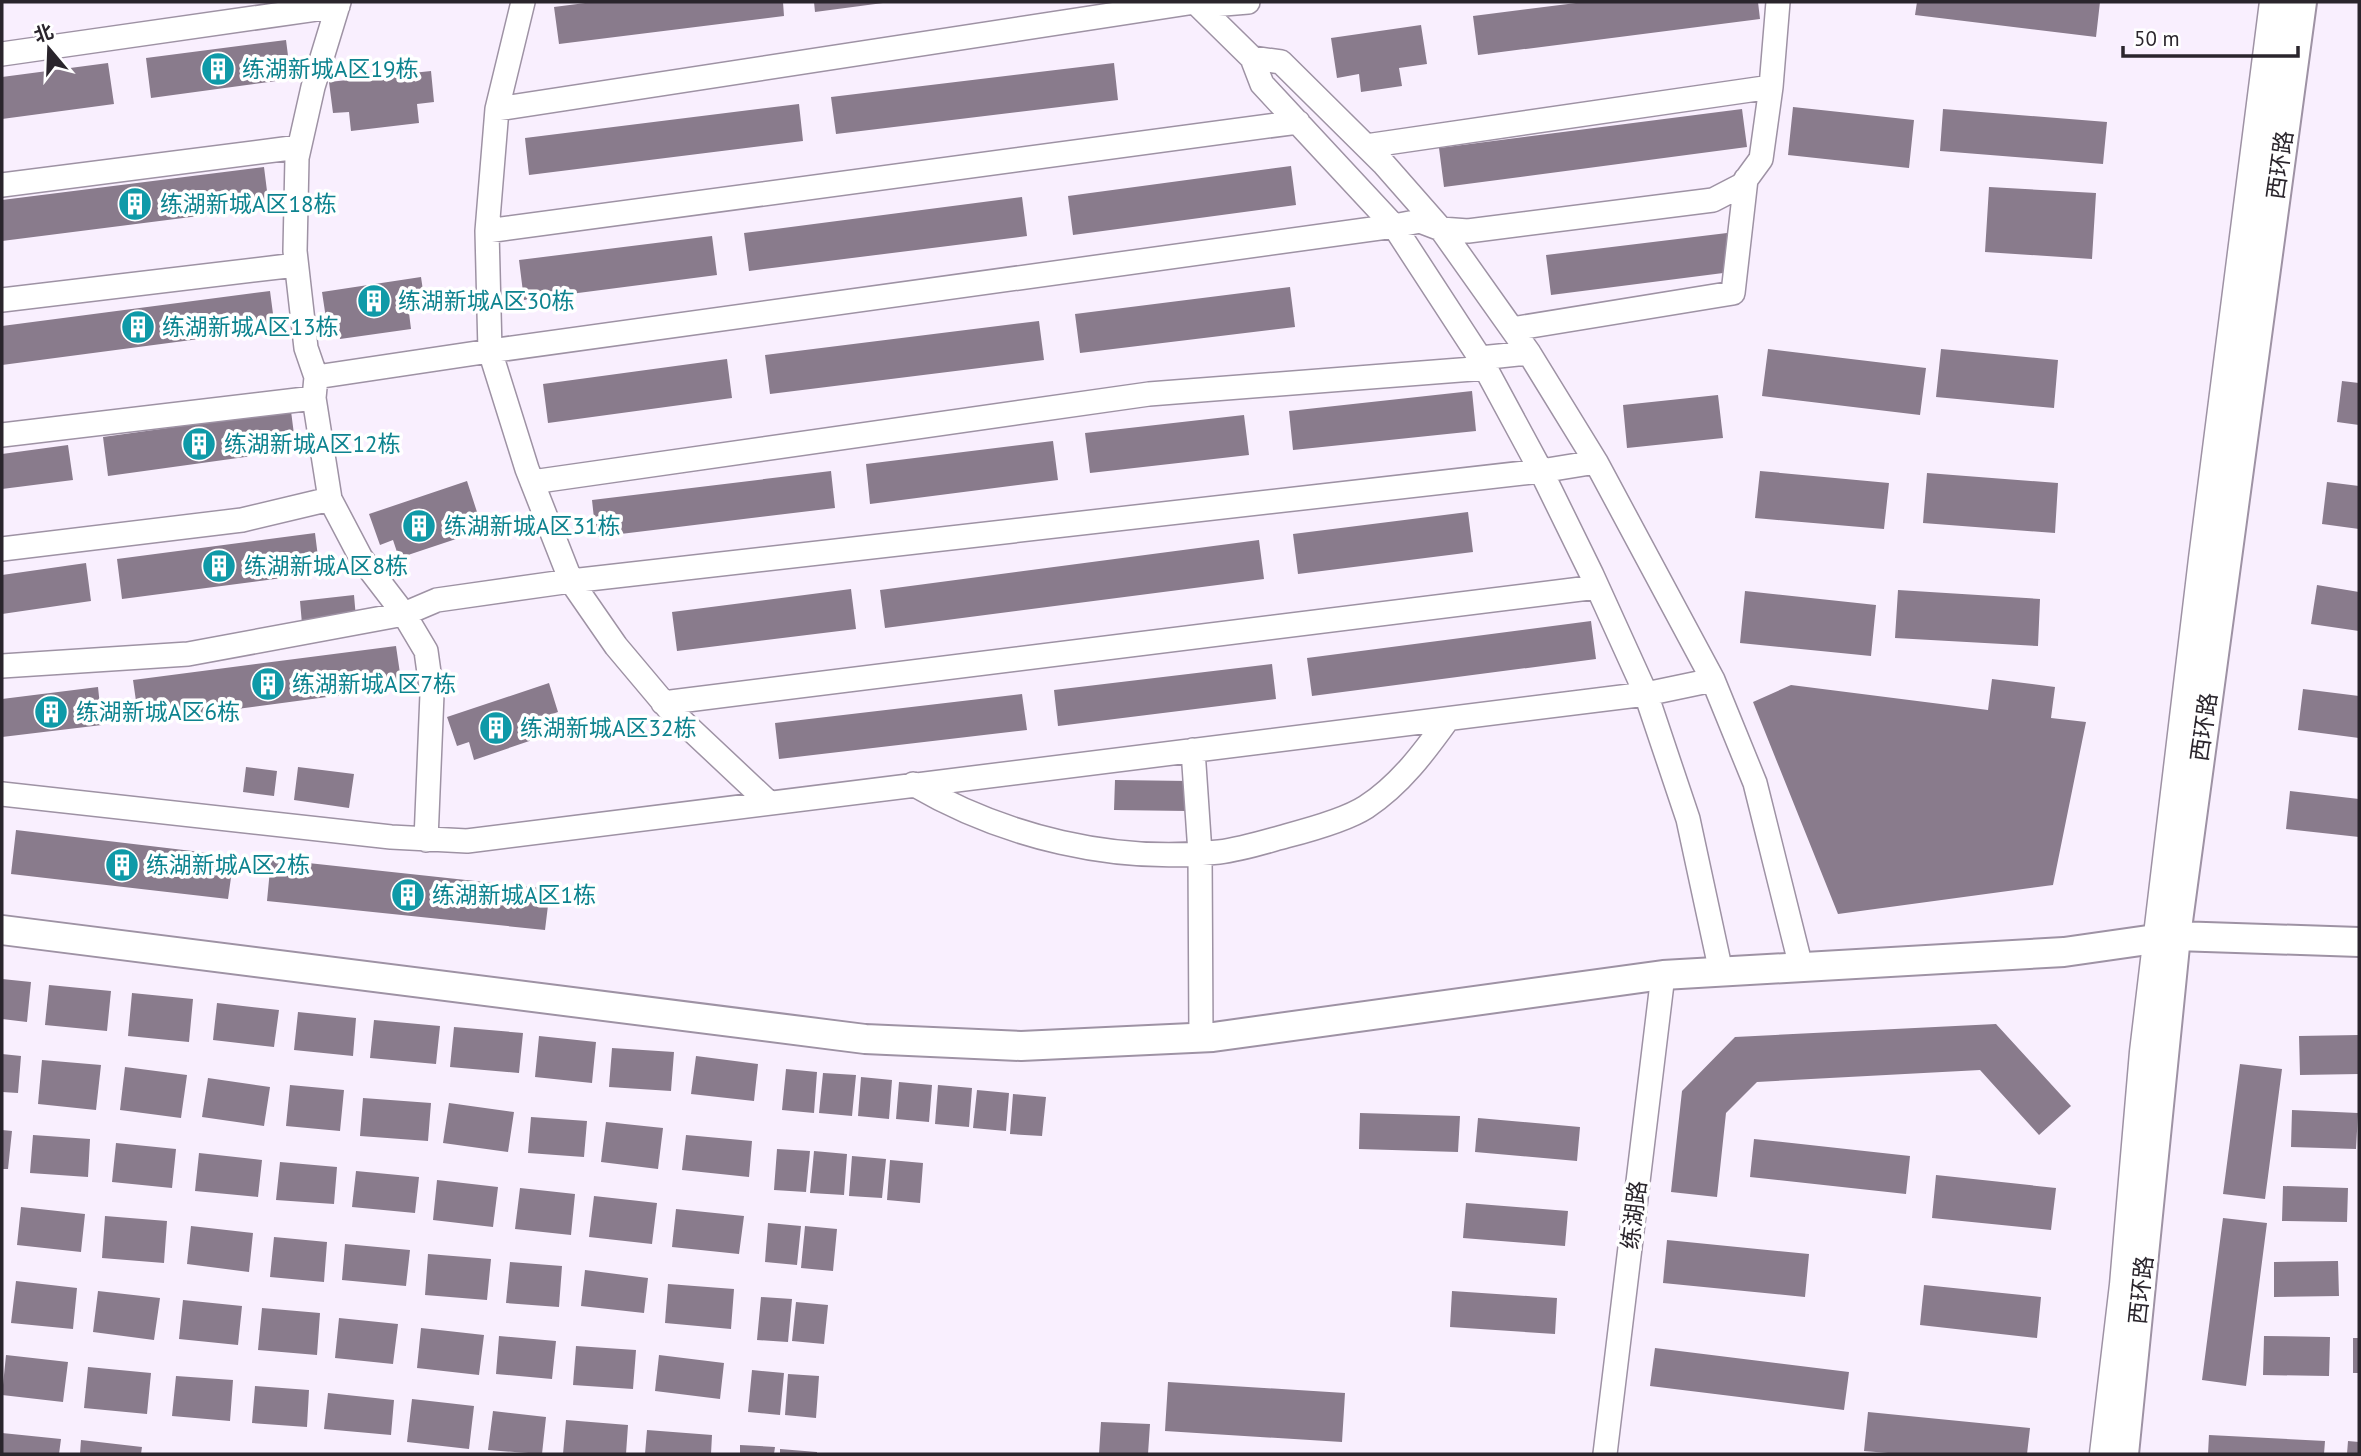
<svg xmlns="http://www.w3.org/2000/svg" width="2361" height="1456" viewBox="0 0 2361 1456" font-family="'PT Sans','Noto Sans SC',sans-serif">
<rect width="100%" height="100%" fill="#f9effe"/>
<path fill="#897b8c" d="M593 2H783L784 16 559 44 554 7Z
M814 2H883V3L815 12Z
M1584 2H1758L1760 19 1478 55 1473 16Z
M1917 2H2100L2096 37 1915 15Z
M1421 25 1427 64 1399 68 1402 86 1361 92 1359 74 1337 78 1331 38Z
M286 40 291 79 151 98 146 58Z
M108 63 114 104 2 119V77Z
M1114 63 1118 100 836 134 831 97Z
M431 71 434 102 417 104 419 123 351 131 349 112 333 113 329 82Z
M799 104 803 141 529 175 525 138Z
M1793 107 1914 120 1909 168 1788 155Z
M1742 109 1747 147 1444 187 1439 148Z
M1943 109 2107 122 2103 164 1940 151Z
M1291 166 1296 205 1073 235 1068 196Z
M264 167 269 207 2 241V200Z
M1989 187 2096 193 2092 259 1985 252Z
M1022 197 1027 236 749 271 744 233Z
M1727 233 1731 272 1551 295 1546 255Z
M712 236 717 275 524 300 519 260Z
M421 277 426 311 409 313 411 329 340 339 338 323 327 325 322 292Z
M1290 287 1295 327 1080 353 1075 314Z
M270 291 275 329 2 365V326Z
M1039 321 1044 360 770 394 765 355Z
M1768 349 1926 368 1920 415 1762 396Z
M1941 349 2058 360 2054 408 1936 397Z
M727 359 732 398 548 423 543 384Z
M2342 381 2359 383V425L2337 422Z
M1472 391 1476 431 1293 450 1289 411Z
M1718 395 1723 438 1627 448 1623 405Z
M291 411 296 450 108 476 103 437Z
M1244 415 1249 455 1090 473 1085 433Z
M1053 441 1058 480 870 504 866 464Z
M68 445 73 480 2 489V454Z
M831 471 835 508 596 537 592 500Z
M1760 471 1889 483 1884 529 1755 518Z
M1927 473 2058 483 2055 533 1923 523Z
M467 481 477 512 462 517 468 535 399 558 393 540 380 545 369 514Z
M2327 482 2359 486V529L2322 524Z
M1468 512 1473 552 1298 574 1293 534Z
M315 533 320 573 122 599 117 559Z
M1259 540 1264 579 885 628 880 590Z
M86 563 91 601 2 614V575Z
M2317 585 2359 592V631L2311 624Z
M851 589 856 629 677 651 672 612Z
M1898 590 2040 599 2038 646 1895 638Z
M1745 591 1876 605 1871 656 1740 643Z
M354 595 356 618 302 624 300 601Z
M1591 621 1596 659 1312 696 1307 658Z
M396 646 402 687 139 722 133 680Z
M1272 664 1276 699 1058 726 1054 690Z
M1992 679 2055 687 2051 718 2086 722 2053 885 1838 914 1753 702 1791 685 1988 710Z
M549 683 558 712 538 719 544 736 474 760 469 742 457 746 447 717Z
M98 687 102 725 2 737V699Z
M2303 689 2359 696V738L2298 730Z
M1022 694 1027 730 779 759 775 723Z
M246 767 277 771 274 796 243 792Z
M298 767 354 774 349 808 294 800Z
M1115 780 1189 781 1188 811 1114 810Z
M2290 791 2359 799V837L2286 829Z
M16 830 234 856 228 899 11 874Z
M271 859 550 889 545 930 267 901Z
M2 979 31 982 27 1022 2 1019Z
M49 985 111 991 107 1031 45 1025Z
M132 993 193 999 189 1042 128 1036Z
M217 1003 279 1010 274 1047 213 1040Z
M298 1012 356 1018 353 1056 294 1050Z
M374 1020 440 1026 436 1064 370 1058Z
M1996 1024 2071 1106 2039 1135 1980 1070 1757 1082 1726 1113 1717 1197 1671 1192 1682 1091 1735 1037Z
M454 1027 523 1033 519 1073 450 1067Z
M2359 1035V1074L2300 1075 2299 1036Z
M539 1036 596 1042 592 1083 535 1077Z
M612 1048 674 1052 671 1091 609 1087Z
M2 1054 21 1056 18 1093 2 1092Z
M696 1056 758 1064 754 1101 691 1094Z
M42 1060 101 1065 96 1110 38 1104Z
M2240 1064 2282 1069 2265 1199 2223 1194Z
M125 1067 187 1075 181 1118 120 1110Z
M786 1069 817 1072 814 1113 782 1110Z
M823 1073 856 1075 852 1116 819 1113Z
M861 1077 892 1080 889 1119 858 1116Z
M208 1078 270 1087 264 1126 202 1117Z
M899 1082 932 1085 929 1122 896 1119Z
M290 1085 344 1090 340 1131 286 1126Z
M938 1085 972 1088 969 1127 935 1124Z
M977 1090 1009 1093 1006 1131 973 1128Z
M1013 1094 1046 1097 1042 1136 1010 1134Z
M363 1098 431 1103 428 1141 360 1136Z
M449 1103 514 1112 508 1152 443 1143Z
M2292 1110 2358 1113 2356 1149 2291 1147Z
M1360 1113 1460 1116 1458 1152 1359 1149Z
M531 1117 587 1121 584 1157 528 1153Z
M1478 1118 1580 1127 1577 1161 1475 1152Z
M606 1122 663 1128 658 1169 601 1162Z
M2 1130 12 1131 8 1169H2Z
M33 1135 90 1139 88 1177 30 1173Z
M686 1135 752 1141 749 1177 682 1170Z
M1754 1139 1910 1156 1906 1194 1750 1177Z
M116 1143 176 1149 172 1188 112 1182Z
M777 1149 810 1151 806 1192 774 1190Z
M814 1151 847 1154 844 1195 810 1193Z
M199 1153 262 1160 258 1197 195 1191Z
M852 1156 886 1159 882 1198 849 1196Z
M890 1160 923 1163 920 1203 887 1200Z
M280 1162 337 1167 334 1204 276 1200Z
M356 1171 419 1177 415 1213 352 1207Z
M1936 1175 2056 1188 2051 1230 1932 1218Z
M437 1180 498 1187 493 1227 433 1220Z
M2283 1186 2348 1188 2347 1222 2282 1221Z
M520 1188 575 1194 571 1235 515 1229Z
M594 1196 657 1203 652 1244 589 1237Z
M1466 1203 1568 1211 1565 1246 1463 1238Z
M21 1207 85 1214 81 1252 17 1245Z
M676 1209 744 1216 739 1254 672 1247Z
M105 1216 167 1221 164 1263 102 1258Z
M2223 1218 2267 1223 2246 1386 2202 1380Z
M768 1223 801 1226 797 1265 765 1262Z
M191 1226 253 1233 249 1272 187 1264Z
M805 1226 837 1229 833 1271 801 1268Z
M274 1237 327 1242 324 1282 270 1277Z
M1667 1240 1809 1254 1805 1297 1663 1283Z
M345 1244 410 1250 406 1286 342 1280Z
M428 1254 491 1259 487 1300 425 1295Z
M2338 1261 2339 1296 2274 1297V1262Z
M510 1262 562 1266 559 1307 506 1303Z
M585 1270 648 1278 644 1313 581 1306Z
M16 1281 77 1288 73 1329 11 1323Z
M668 1284 734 1289 731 1329 665 1323Z
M1924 1285 2041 1297 2037 1338 1920 1325Z
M98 1291 160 1298 154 1340 93 1332Z
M1452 1291 1557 1298 1555 1334 1450 1327Z
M761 1297 792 1299 788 1342 757 1340Z
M183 1300 242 1306 238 1345 179 1339Z
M796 1302 828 1305 824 1344 792 1341Z
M262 1308 320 1313 317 1355 258 1350Z
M339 1318 398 1324 393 1364 335 1358Z
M421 1328 484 1335 479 1375 417 1368Z
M499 1336 556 1341 552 1379 496 1374Z
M2264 1336 2330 1337 2329 1376 2263 1375Z
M2353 1338H2359V1373H2353Z
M576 1346 636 1350 633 1389 573 1385Z
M1655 1348 1849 1372 1844 1410 1650 1386Z
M6 1355 68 1362 63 1402 2 1395Z
M659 1355 724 1363 720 1399 655 1391Z
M88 1367 151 1373 147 1414 84 1408Z
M752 1370 784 1373 780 1415 748 1412Z
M788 1374 819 1376 816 1418 785 1415Z
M176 1376 233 1380 230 1421 172 1416Z
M1168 1382 1345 1393 1342 1442 1165 1431Z
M255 1386 309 1390 307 1427 252 1423Z
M328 1393 394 1400 391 1435 324 1429Z
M412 1399 474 1406 469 1449 407 1442Z
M493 1411 546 1417 542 1454 488 1450Z
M1868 1412 2030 1428 2027 1454H1900L1864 1451Z
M566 1420 628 1425 626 1454H563Z
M1101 1422 1150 1424 1148 1454H1099Z
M647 1430 712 1435 711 1454H645Z
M2 1433 61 1439 59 1454H2Z
M2209 1435 2325 1441 2324 1454H2208Z
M81 1440 142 1447 141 1454H80Z
M2348 1441 2359 1442V1454H2347Z
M740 1445 775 1447 774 1454H740Z
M780 1449 817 1452V1454H780Z"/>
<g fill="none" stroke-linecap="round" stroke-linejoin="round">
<g stroke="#9e92a4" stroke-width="26">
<path id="minor" d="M339 2 313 87 297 158 295 251 306 348 316 377 314 398 330 499 361 558 404 614 426 651 432 694 426 840
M523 2 497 109 487 231 490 351 527 469 571 581 616 646 669 709 768 802
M1195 2 1252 58 1262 84 1394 226 1480 358 1541 471 1592 575 1646 694 1688 819 1721 972
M1200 6 1248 2
M2 54 338 6
M1252 58 1281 62 1383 163 1441 229 1529 353 1596 462 1713 680 1755 783 1801 967
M497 109 1195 2
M1366 146 1771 87
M2 185 299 147
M487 231 1298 122
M2 300 296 265
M1512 329 1733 293 1746 179
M1480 358 1529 353
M316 377 490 351 1394 226 1420 221 1441 229 1468 231 1713 200 1742 185 1761 159 1771 87 1778 2
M2 435 314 398
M532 482 1149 394 1486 368
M2 549 242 520 330 499
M2 666 188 654 404 614 437 600 571 581 1541 471 1596 462
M663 703 1597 587
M1193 750 1200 853 1201 1038
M913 784C1004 837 1115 864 1219 852 1242 849 1264 842 1286 836 1309 830 1346 820 1366 807 1400 785 1425 751 1448 719
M2 794 391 837 467 841 1646 694 1713 680
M1605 1454 1663 975"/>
</g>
<g stroke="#9e92a4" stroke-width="32">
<path id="tertiary" d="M2 930 865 1039 1021 1046 1213 1037 1663 975 2064 952 2176 936 2359 942
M2124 1454 2176 936 2302 2"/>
</g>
<g stroke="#9e92a4" stroke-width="35">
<path id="secondary" d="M2106 1454 2126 1285 2146 1052 2205 559 2276 2"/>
</g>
<use href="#minor" stroke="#fff" stroke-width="23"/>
<use href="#tertiary" stroke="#fff" stroke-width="28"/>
<use href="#secondary" stroke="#fff" stroke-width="32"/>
</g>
<defs>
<g id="building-disc" transform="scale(1.75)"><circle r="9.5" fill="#0f9aa8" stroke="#fff"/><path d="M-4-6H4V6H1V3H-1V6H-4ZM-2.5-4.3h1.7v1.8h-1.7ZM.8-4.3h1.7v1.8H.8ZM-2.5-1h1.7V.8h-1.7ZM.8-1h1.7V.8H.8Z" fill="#fff"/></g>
</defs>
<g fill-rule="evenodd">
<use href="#building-disc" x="218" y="69"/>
<use href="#building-disc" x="135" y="204"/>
<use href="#building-disc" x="374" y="301"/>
<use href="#building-disc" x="138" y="327"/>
<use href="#building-disc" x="199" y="444"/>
<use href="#building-disc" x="419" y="526"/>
<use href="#building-disc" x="219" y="566"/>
<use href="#building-disc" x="268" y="684"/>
<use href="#building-disc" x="51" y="712"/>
<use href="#building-disc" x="496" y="728"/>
<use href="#building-disc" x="122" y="865"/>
<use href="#building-disc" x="408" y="895"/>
</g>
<g text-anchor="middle" stroke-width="7" stroke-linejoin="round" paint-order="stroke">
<g font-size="23" fill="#0d838f" stroke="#fff" text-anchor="start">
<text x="242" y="77">练湖新城A区19栋</text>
<text x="160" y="212">练湖新城A区18栋</text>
<text x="398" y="309">练湖新城A区30栋</text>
<text x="162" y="335">练湖新城A区13栋</text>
<text x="224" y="452">练湖新城A区12栋</text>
<text x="444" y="534">练湖新城A区31栋</text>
<text x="244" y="574">练湖新城A区8栋</text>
<text x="292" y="692">练湖新城A区7栋</text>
<text x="76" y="720">练湖新城A区6栋</text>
<text x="520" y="736">练湖新城A区32栋</text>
<text x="146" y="873">练湖新城A区2栋</text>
<text x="432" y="903">练湖新城A区1栋</text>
</g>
<g font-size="23" fill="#2a252c" stroke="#fff">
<text transform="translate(2280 165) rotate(-82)" y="8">西环路</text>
<text transform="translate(2204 727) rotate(-82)" y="8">西环路</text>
<text transform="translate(1634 1215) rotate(-83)" y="8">练湖路</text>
<text transform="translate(2141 1290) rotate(-84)" y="8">西环路</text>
</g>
</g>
<rect width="2361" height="1456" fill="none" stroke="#2a252c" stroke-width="7"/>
<g transform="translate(49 49) rotate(341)" stroke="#ffffff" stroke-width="5" paint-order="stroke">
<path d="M0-5L12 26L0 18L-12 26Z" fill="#2a252c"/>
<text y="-10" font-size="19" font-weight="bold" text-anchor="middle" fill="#2a252c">北</text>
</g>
<path d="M2123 46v10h175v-10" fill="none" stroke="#2a252c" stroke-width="3.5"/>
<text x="2134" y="46" font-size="21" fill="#2a252c" stroke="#ffffff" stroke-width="5" paint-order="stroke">50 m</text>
</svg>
